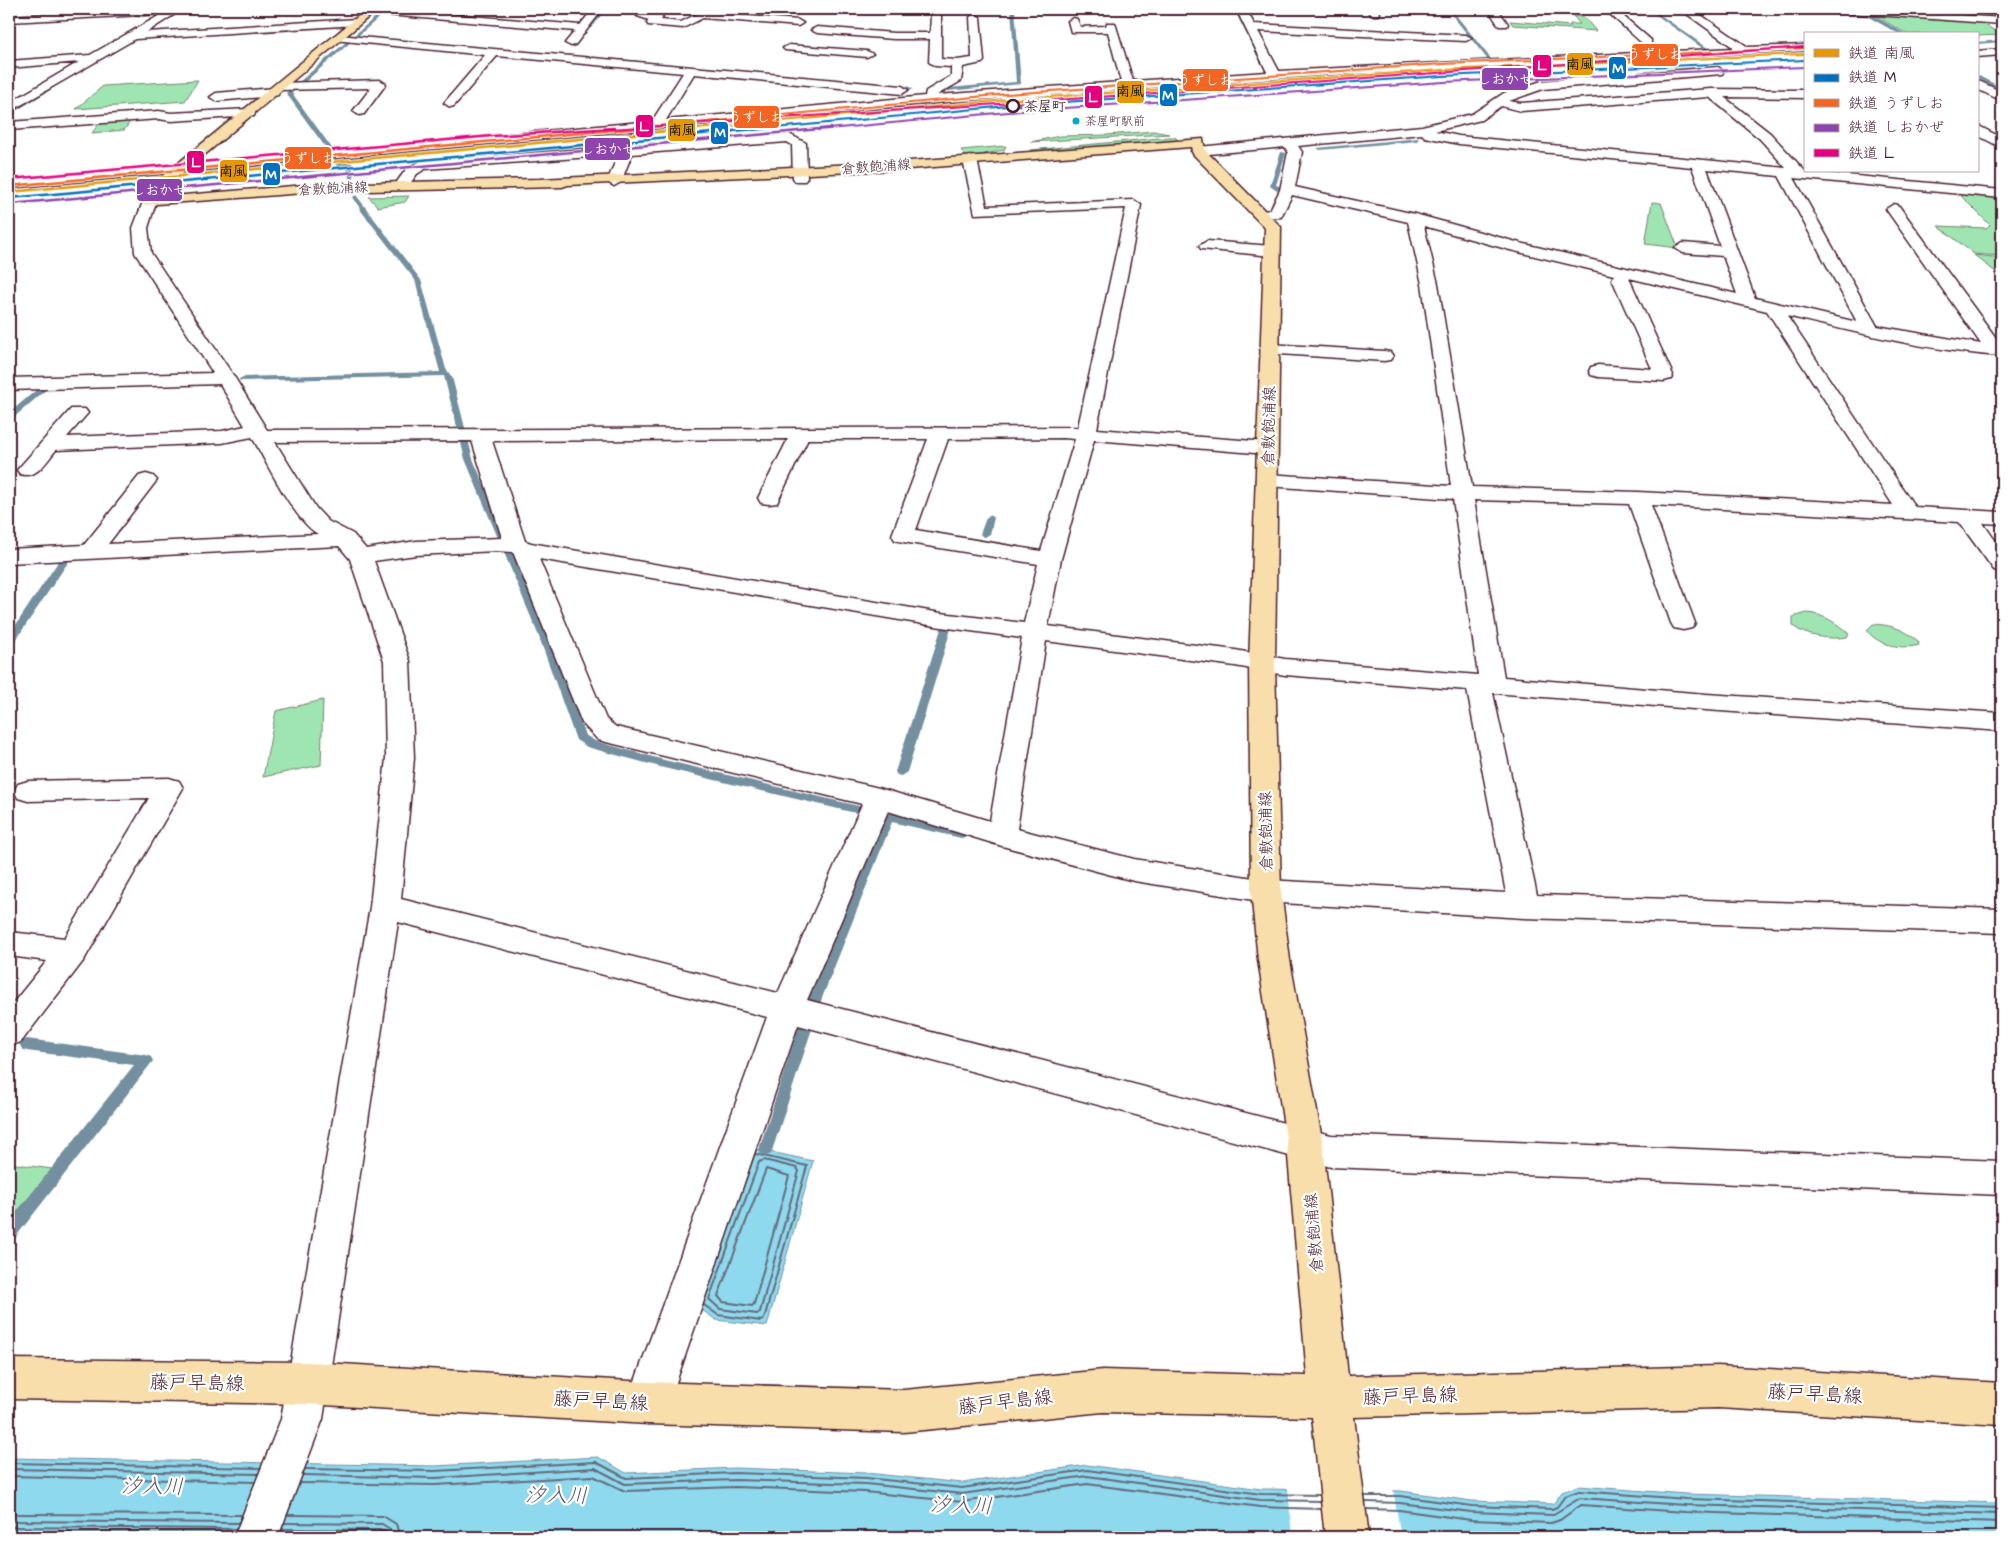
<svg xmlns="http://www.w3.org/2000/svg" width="2011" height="1546" viewBox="0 0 2011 1546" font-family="'Architects Daughter','Klee One',sans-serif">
<rect width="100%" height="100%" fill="#fff"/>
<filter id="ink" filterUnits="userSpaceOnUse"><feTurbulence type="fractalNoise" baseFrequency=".02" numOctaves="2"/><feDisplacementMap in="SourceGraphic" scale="10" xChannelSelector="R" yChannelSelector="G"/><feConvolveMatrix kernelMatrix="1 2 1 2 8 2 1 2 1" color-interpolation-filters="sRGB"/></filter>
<g filter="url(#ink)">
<path fill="#9fe5b2" stroke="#74826e" d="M1872 14 1980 22 2002 35 1977 36V34H1907Z
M1573 16 1584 17 1596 31 1513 25 1510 21 1571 26 1570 24H1580Z
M198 80 185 101 76 109 103 86Z
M133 118 124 130 92 133 101 121Z
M1153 131 1169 134 1030 142 1060 136 1107 135Z
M1170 137H1175L1178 140 1038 152 1030 150Z
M1006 146 1004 150 966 158 961 150Z
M1959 194 2002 199V256L1974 254 1938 226 1986 228 1990 225Z
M409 196 405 202 378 207 369 197Z
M1652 202 1661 203 1678 248 1645 244Z
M1974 255 2002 258V277Z
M1807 613C1823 614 1837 623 1849 634L1847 637C1831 640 1806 637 1793 626V617Z
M1873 624C1892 625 1904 629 1918 641L1919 645C1902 650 1876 645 1867 630Z
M323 700 321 765 263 777 276 711Z
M9 1163 52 1169 9 1222Z"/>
<path fill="#8ed9ee" stroke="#738fa0" d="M752 1148 813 1161 767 1326 716 1320 695 1305Z
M598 1457 626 1473 735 1468 866 1473 962 1483 1087 1465 1261 1489 1401 1491 1472 1501 1553 1504 1562 1492 1578 1486 1686 1494 2002 1503V1537H687L9 1532V1458L435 1466Z"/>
<path fill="#fff" d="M1288 1487 1393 1489 1401 1537H1292Z"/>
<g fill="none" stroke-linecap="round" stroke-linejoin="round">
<path stroke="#656979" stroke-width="2" d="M764 1160 797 1168 799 1171 760 1312 757 1314 720 1309 709 1299 759 1162Z
M766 1169 789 1176 754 1304 752 1306 723 1302 718 1296Z
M704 1305 718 1315 761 1321 764 1319 807 1166 755 1154
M9 1463 260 1468
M9 1469 258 1474
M305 1469 435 1471 596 1462 626 1478 735 1473 866 1478 962 1488 1087 1470 1261 1494 1319 1495
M303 1475 435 1478 595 1468 625 1484 735 1480 866 1484 962 1494 1087 1476 1260 1500 1320 1501
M9 1476 255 1482
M300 1483 435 1485 593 1476 625 1491 735 1487 865 1492 962 1502 1087 1484 1260 1507 1321 1509
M1365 1496H1400L1472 1506 1552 1509 1557 1507 1565 1496 1579 1491 1686 1499 2002 1508
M1366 1502 1400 1503 1471 1512 1552 1515 1580 1498 1685 1505 2002 1514
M1367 1509 1399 1510 1471 1520 1551 1523 1560 1520 1581 1505 1685 1512 2002 1522
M9 1514 241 1515
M288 1515 383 1516 396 1524 400 1537
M9 1521 238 1523
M285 1523 382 1524 390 1529 392 1537
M9 1527 236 1529
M282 1529 380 1530 385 1532 386 1537"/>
<path fill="#738fa0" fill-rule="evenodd" d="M385 9H389L292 93 334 151 329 152 286 93Z
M602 9H606L591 28H587Z
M1011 9H1015L1021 84 947 91 949 88 1016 82Z
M1234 9H1238L1269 72 1265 71Z
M1447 9H1451L1492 60H1488Z
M1648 9H1652L1709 49 1705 50Z
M1865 13H1869L1905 34H1899L1865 15Z
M2002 40V42L1977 44V42Z
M1805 50V52L1727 56 1725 55Z
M606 58 639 61 641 62 639 63 604 60Z
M1977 75 2002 88V91L1977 78Z
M50 86 52 89 9 115V111Z
M906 86 912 88 913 89 910 91 904 89Z
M700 124 698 127 545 140 542 138Z
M1419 138 1417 141 1320 150 1317 148Z
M1281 152 1286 153 1276 185 1281 187 1277 191 1270 186Z
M334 155 341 163H352L354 179 349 178 347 166H337L331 157Z
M274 163 272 166 232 170 229 168Z
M356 195 421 280 446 369 452 377 473 459 548 634 585 735 595 741 664 760 884 812 886 808H894L896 811 895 814 961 830 965 831 967 834 965 837 961 838 892 822 822 998 771 1154 766 1156 761 1154 759 1149 808 998 881 819 664 768 587 747 576 740 538 634 465 459 444 376 240 381 239 379 243 377 440 372 415 280 362 212 353 197Z
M41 386 48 388 12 419H9V413Z
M990 515 994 518 990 534 985 537 982 536 980 534 986 518Z
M70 546 77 549 13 644 9 645V635L66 550 67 547Z
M946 626 951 629 907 772 901 776 897 775 895 772 941 629Z
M27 1039 146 1055 151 1057 153 1061 14 1239 9 1241V1222L134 1065 27 1051 22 1049 20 1045 22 1041Z"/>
<g stroke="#4a1f2b" stroke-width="3">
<path id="minor" d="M135 9H183L147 32 357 19 362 22 357 25 135 39 9 112V103L79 62 9 68V61L90 55 162 14 9 22V16Z
M387 9 580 25 593 9H603L575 45 571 46 565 43 575 31 387 15 368 16 363 13 368 10Z
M1236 9H1246L1254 24 1466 35 1472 38 1466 41 1258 31 1279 71 1734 48 1680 9H1692L1748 47 1805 45V51L1332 75 948 102 9 188V180L652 121 683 73 497 56 454 106 450 107 444 103 485 55 334 40V36L338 35 902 86 908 90 902 94 694 74 666 120 925 96 926 91 951 76V67L935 66 929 62 930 39H894L817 33 811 30 817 27 894 33H930L931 15 936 12 941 15V59L957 60 972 58 970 17 975 14 980 17 984 61 982 63 963 67 961 81 937 95 1121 82 1108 32H1071L1068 21 1073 18 1077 19 1080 27 1106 26 1107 23H1115L1133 81 1267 72Z
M1367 9H1377L1380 13 1379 15H1371Z
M1488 9H1498L1508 24 1507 26H1499Z
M1604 9H1615L1651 40V44H1643Z
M1829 9H1875L2002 18V24L1834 12Z
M701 12 798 20 803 23 798 26 703 18 683 28 648 25 647 23 649 20 637 16C642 11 658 12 663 17L661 20 681 22Z
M789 45 867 51 873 54 867 57 785 50 783 48Z
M2002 49V55L1977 57V51Z
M1718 67 1724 71 1722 74 1543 89 1509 101 1521 103 1711 89 1805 90V98L1724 97 1770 133 1805 171 2002 190V198L1794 178 1877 326 1981 344 1886 209 1894 204 1899 206 2002 346V356C1930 351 1858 333 1787 316L1915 507 2002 512V524L1983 523 2002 550V572L1994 570 1959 522 1651 505 1695 623 1692 628 1683 630 1674 628 1671 623 1629 504 1474 500 1504 677 1706 694 2002 713V731L1706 710 1493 693 1537 895 2002 909V933L1524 918 1266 902 1134 881 1002 846 888 811 807 1000 1331 1135 2002 1161V1195L1331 1167 798 1025 669 1403 663 1418 648 1424 633 1418 627 1403 767 1017 398 922 323 1419 278 1537H234L281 1419 370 907 386 758 384 661 350 559 339 546 9 563V549L84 545 139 476 146 474 153 476 157 480 108 544 318 534C294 521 266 461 252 437L222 443 56 450C46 462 37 479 20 474L17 470 71 409H85L88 413 67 437 222 431 245 426 220 384 9 390V378L213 373 135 253 133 228 144 199H154L156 202 148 228 151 253 235 378 267 430 1078 427 1126 208 975 214 963 160 970 156 977 160 987 206 1134 200 1141 205 1097 429 1267 442 1274 444 1277 448 1274 452 1267 454 1094 440 1061 559 1048 626 1235 650 1285 659 1478 675 1453 499 1267 486 1260 484 1256 480 1260 476 1267 474 1451 486 1422 284 1408 222 1292 195 1281 217 1256 218 1253 215 1256 212 1270 210 1280 190 1288 152 1285 147 1198 155 1191 151 1198 147 1422 126 1472 114 1504 93 1542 81ZM1709 97 1760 139 1786 168 1459 136 1435 131 1481 120 1501 106 1521 111ZM1422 134 1425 137 1459 144 1692 167 1720 246 1683 243 1675 248 1683 253 1723 256 1737 294 1520 243 1415 214 1295 187 1302 152 1298 146ZM1707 169 1779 176 1857 322 1755 298ZM1424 226 1510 250 1614 275 1612 279 1652 369 1598 365 1591 367 1589 371 1591 375 1598 377 1664 381 1671 379 1673 375 1629 278 1767 311 1893 505 1638 492 1472 487 1438 284ZM1063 438 1075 439 1041 551 916 530 948 439ZM788 439 758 498 761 503 769 504 777 503 808 439H928L892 535 895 540 903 542 1038 564 1024 623 941 613 531 543 525 541 492 441ZM472 441 502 538 416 541 366 549 353 534 328 521 316 508 275 442ZM496 551 513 552 582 723 598 740 862 804 778 993 401 899 414 758 410 661 374 561 416 555ZM539 559 941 627 1022 638 990 821 879 788 616 727 606 719ZM1046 641 1235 666 1285 675 1467 690 1506 893 1266 880 1134 859 1017 829Z
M380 80 386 84 364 114 359 115 353 111 371 88 279 90 278 95 274 96 216 101 210 97 216 93 275 88 276 84 280 83Z
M1977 80 2002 92V101L1977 89Z
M249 109 254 110 255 113 254 116 171 121 159 119 9 130V122L159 111 171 113Z
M1977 125 2002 138V148L1977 135Z
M789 134 806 143 807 178 805 181H795L793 178 792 145 787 142 632 154 621 182 614 186 607 182 618 155 425 169 417 174 406 189H396L394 186 407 168 422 161Z
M1207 241 1272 246 1280 251 1272 256 1201 249 1199 246Z
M1269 344 1384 351 1390 352 1393 356 1390 360 1384 361 1263 353 1260 349 1263 345Z
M169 778 179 781 183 788 84 960 21 1042 9 1046V1008L47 961 9 956V932L65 938 149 798 28 801 18 798 14 791 18 784 28 781Z"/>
</g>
<g stroke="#4a1f2b" stroke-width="3">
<path id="major" d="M367 9H378L176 179 160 197 317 184 539 179 896 162 1203 139 1205 150 1281 227 1275 663 1281 891 1290 960 1323 1145 1348 1376 1718 1366 2002 1383V1425L1718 1408 1354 1417 1369 1537H1325L1312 1417 1103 1412 904 1432 648 1424 307 1404 9 1399V1359L307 1362 648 1382 904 1390 1103 1370 1307 1376 1287 1145 1258 960 1251 891 1249 663 1265 228 1193 154 1191 147 896 170 568 185 562 187 317 192 144 205 142 202 155 183 166 173Z"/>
</g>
<use href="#minor" fill="#fff" fill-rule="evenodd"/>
<use href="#major" fill="#f8deab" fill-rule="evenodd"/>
<g stroke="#fff" stroke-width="4">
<path id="rail-1-far1" d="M686 130 1007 100 1443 70 1805 54"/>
</g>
<g stroke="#fff" stroke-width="4.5">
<path id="rail-1" d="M9 192 700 128"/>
</g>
<g stroke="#fff" stroke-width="4">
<path id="rail-2-far1" d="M753 130 1008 106 1443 76 1805 60"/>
</g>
<g stroke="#fff" stroke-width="4.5">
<path id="rail-2" d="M10 198 766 128"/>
</g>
<g stroke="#fff" stroke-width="4">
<path id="rail-3-far1" d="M621 130 1007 94 1443 64 1805 48"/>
</g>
<g stroke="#fff" stroke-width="4.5">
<path id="rail-3" d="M9 186 635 128"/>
</g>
<g stroke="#fff" stroke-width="4">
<path id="rail-4-far1" d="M818 130 1008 112 1444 82 1805 67"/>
</g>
<g stroke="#fff" stroke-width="4.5">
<path id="rail-4" d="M10 204 831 128"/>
</g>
<g stroke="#fff" stroke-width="4">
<path id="rail-5-far1" d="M594 130 1014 103 1804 47"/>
</g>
<g stroke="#fff" stroke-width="4.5">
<path id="rail-5" d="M9 179 492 136 614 128"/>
</g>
<use href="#rail-1-far1" stroke="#e69804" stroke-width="2"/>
<use href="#rail-1" stroke="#e69804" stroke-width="2.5"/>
<use href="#rail-2-far1" stroke="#0071be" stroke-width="2"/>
<use href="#rail-2" stroke="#0071be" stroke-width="2.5"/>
<use href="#rail-3-far1" stroke="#f26522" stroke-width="2"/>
<use href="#rail-3" stroke="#f26522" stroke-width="2.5"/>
<use href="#rail-4-far1" stroke="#8e44ad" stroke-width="2"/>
<use href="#rail-4" stroke="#8e44ad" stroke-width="2.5"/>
<use href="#rail-5-far1" stroke="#e5007d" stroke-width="2"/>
<use href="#rail-5" stroke="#e5007d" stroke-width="2.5"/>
</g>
</g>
<circle fill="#fff" stroke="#4a1f2b" stroke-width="2.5" cx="1013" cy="106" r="6"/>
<circle fill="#00a9ce" stroke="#fff" stroke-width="2" cx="1076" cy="121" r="4.5"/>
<g text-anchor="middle" stroke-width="4.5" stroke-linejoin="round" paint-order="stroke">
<g font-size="12" fill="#4a1f2b" stroke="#fff" text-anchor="start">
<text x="1085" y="125">茶屋町駅前</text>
</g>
<g font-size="14" font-weight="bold" fill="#4a1f2b" stroke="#fff" text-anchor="start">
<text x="1024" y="111">茶屋町</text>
</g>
<g font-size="14" fill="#4a1f2b" stroke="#fff">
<text transform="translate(876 166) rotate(-4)" y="5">倉敷飽浦線</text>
<text transform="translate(333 188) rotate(-3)" y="5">倉敷飽浦線</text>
</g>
<g font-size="16" fill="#4a1f2b" stroke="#fff">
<text transform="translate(1268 426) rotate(-89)" y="6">倉敷飽浦線</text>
<text transform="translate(1265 831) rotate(-91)" y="6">倉敷飽浦線</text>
<text transform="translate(1313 1233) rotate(-95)" y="6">倉敷飽浦線</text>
</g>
<g font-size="19" fill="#4a1f2b" stroke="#fff">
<text transform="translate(197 1382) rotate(1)" y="7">藤戸早島線</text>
<text transform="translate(1815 1393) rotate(3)" y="7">藤戸早島線</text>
<text transform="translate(1410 1395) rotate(-2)" y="7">藤戸早島線</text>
<text transform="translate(601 1400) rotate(3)" y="7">藤戸早島線</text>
<text transform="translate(1005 1401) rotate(-7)" y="7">藤戸早島線</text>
</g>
<g font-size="21" font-style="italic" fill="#5e5766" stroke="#fff">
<text transform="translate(152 1486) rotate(1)" y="7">汐入川</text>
<text transform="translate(556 1495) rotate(1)" y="7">汐入川</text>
<text transform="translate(961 1505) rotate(2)" y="7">汐入川</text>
</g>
</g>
<g stroke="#fff" stroke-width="2">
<rect x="1631" y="43" width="48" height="24" rx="5" fill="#f26522"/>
<rect x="1566" y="52" width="28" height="24" rx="5" fill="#e69804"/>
<rect x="1532" y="54" width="20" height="24" rx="5" fill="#e5007d"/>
<rect x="1608" y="56" width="19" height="24" rx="5" fill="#0071be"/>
<rect x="1481" y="67" width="48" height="24" rx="5" fill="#8e44ad"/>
<rect x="1182" y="68" width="47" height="24" rx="5" fill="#f26522"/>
<rect x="1116" y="80" width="29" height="24" rx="5" fill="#e69804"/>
<rect x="1159" y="83" width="19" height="24" rx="5" fill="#0071be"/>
<rect x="1084" y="85" width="19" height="24" rx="5" fill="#e5007d"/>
<rect x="733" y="105" width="47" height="24" rx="5" fill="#f26522"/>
<rect x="635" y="114" width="19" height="24" rx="5" fill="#e5007d"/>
<rect x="667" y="118" width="29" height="24" rx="5" fill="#e69804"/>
<rect x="710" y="121" width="19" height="24" rx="5" fill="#0071be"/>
<rect x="584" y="137" width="47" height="24" rx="5" fill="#8e44ad"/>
<rect x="284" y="146" width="48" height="24" rx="5" fill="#f26522"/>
<rect x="186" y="150" width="19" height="24" rx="5" fill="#e5007d"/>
<rect x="219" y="159" width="29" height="24" rx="5" fill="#e69804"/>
<rect x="262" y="162" width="19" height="24" rx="5" fill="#0071be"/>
<rect x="136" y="178" width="47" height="24" rx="5" fill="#8e44ad"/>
</g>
<g font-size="14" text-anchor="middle" font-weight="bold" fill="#fff">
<text x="1655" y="59">うずしお</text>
<text x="1542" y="70">L</text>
<text x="1618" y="73">M</text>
<text x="1505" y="84">しおかぜ</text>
<text x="1205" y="85">うずしお</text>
<text x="1168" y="100">M</text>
<text x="1093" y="102">L</text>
<text x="756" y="122">うずしお</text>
<text x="644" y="131">L</text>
<text x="720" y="137">M</text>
<text x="608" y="154">しおかぜ</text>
<text x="308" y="163">うずしお</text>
<text x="196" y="167">L</text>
<text x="271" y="179">M</text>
<text x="159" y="195">しおかぜ</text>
</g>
<g font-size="14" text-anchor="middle" font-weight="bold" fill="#111">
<text x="1580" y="69">南風</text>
<text x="1130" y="96">南風</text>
<text x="682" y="135">南風</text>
<text x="233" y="176">南風</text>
</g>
<rect width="2011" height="1546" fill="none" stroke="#fff" stroke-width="30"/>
<rect x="15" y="15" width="1981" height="1516" fill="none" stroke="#4a1f2b" stroke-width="2" filter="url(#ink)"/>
<rect x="1804" y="32" width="175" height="140" fill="#ffffff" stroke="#b7a5aa"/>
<rect x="1814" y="49" width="25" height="8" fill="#e69804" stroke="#b7a5aa"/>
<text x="1848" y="58" font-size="15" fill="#4a1f2b">鉄道 南風</text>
<rect x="1814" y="74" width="25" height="8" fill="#0071be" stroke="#b7a5aa"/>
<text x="1848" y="82" font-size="15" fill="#4a1f2b">鉄道 M</text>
<rect x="1814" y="99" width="25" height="8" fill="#f26522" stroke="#b7a5aa"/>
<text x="1848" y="108" font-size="15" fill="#4a1f2b">鉄道 うずしお</text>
<rect x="1814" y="124" width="25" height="8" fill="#8e44ad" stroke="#b7a5aa"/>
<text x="1848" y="132" font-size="15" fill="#4a1f2b">鉄道 しおかぜ</text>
<rect x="1814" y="149" width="25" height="8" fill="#e5007d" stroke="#b7a5aa"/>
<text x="1848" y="158" font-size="15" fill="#4a1f2b">鉄道 L</text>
</svg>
